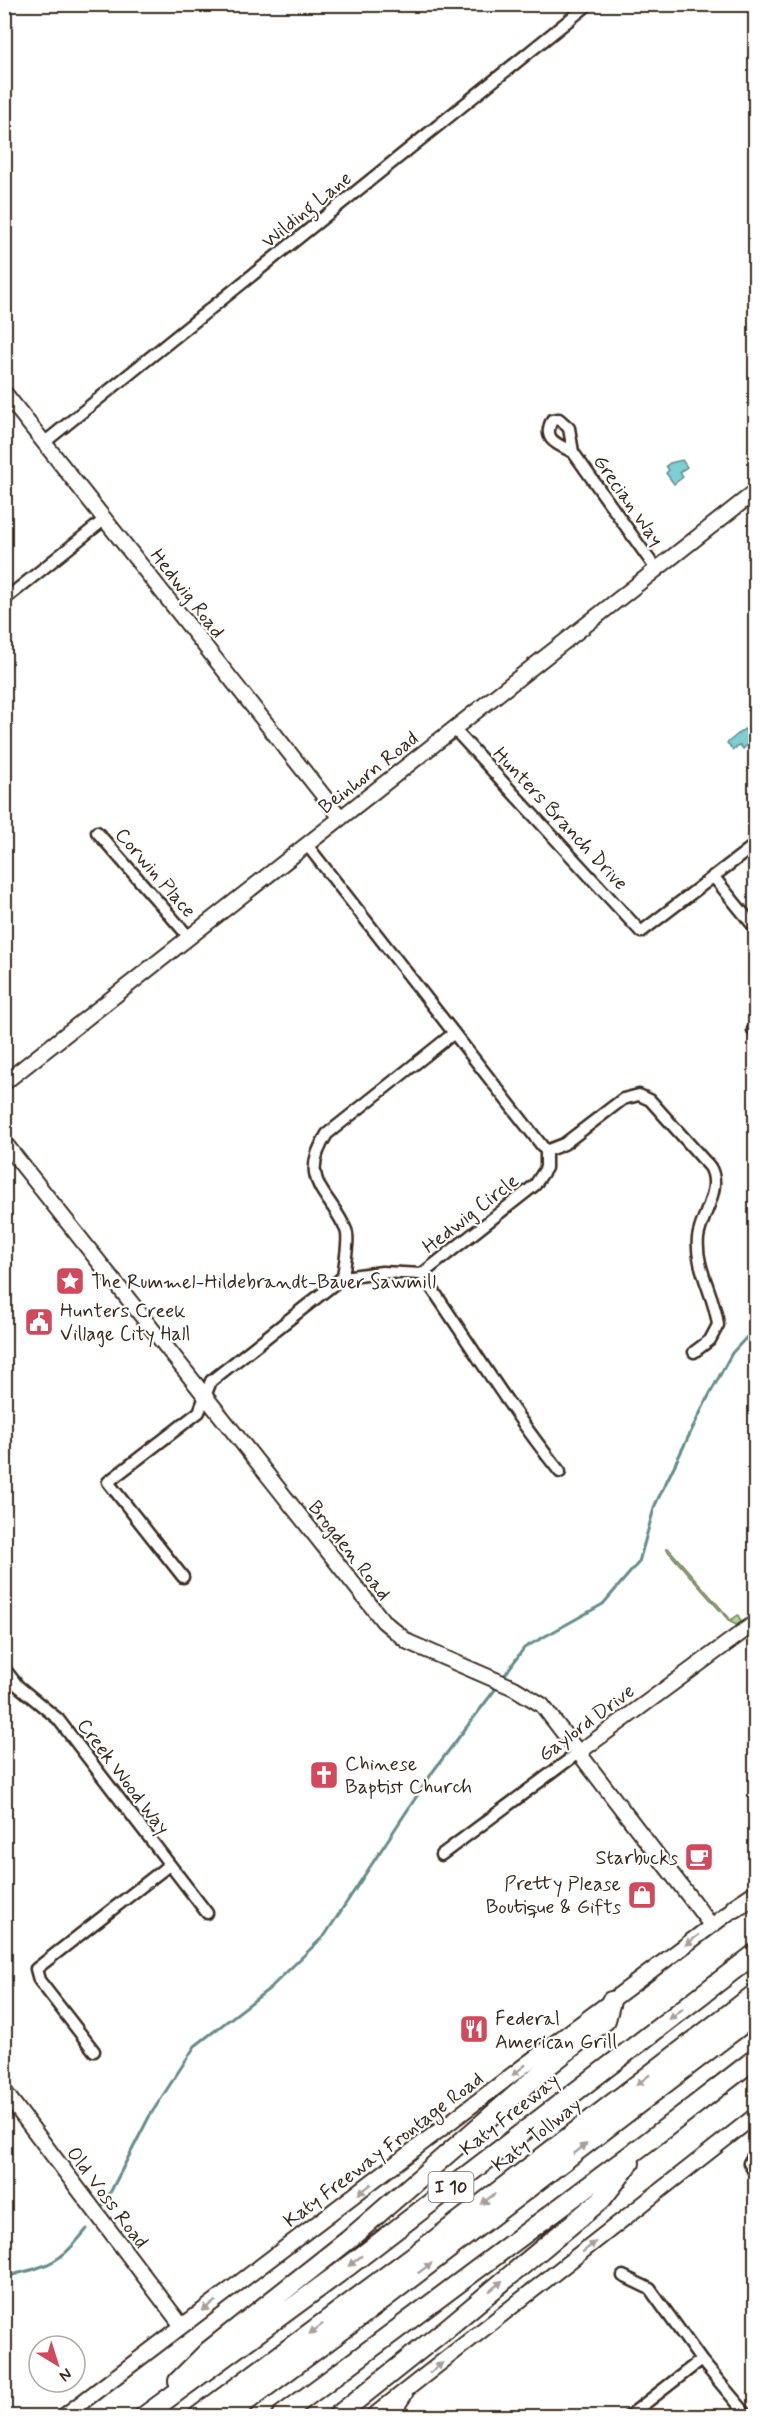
<svg xmlns="http://www.w3.org/2000/svg" width="760" height="2421" viewBox="0 0 760 2421" font-family="Mynerve,sans-serif">
<rect width="100%" height="100%" fill="#fff"/>
<filter id="ink" filterUnits="userSpaceOnUse"><feTurbulence type="fractalNoise" baseFrequency=".0167" numOctaves="2"/><feDisplacementMap in="SourceGraphic" scale="12" xChannelSelector="R" yChannelSelector="G"/><feConvolveMatrix kernelMatrix="1 2 1 2 8 2 1 2 1" color-interpolation-filters="sRGB"/></filter>
<g filter="url(#ink)">
<path fill="#abd796" stroke="#73805a" stroke-width="1.5" d="M668 1548 731 1620 738 1615 741 1621 737 1625 730 1622 666 1549Z"/>
<path fill="#7ecfd4" stroke="#638d8b" stroke-width="1.5" d="M682 460 687 467 680 472 683 477 674 484 666 473 669 470 666 466 670 463Z
M744 729 752 740 743 749 740 745 733 750 727 743Z"/>
<g fill="none" stroke-linecap="round" stroke-linejoin="round">
<path stroke="#638d8b" stroke-width="3" d="M502 1679 524 1648 603 1604 639 1562 655 1505 706 1401 732 1353 756 1327
M102 2206 111 2191 149 2117 195 2046 269 1989 325 1935 434 1770 497 1687
M4 2279C16 2272 28 2272 40 2267 62 2260 73 2246 87 2229"/>
<g stroke="#3b2a1e" stroke-width="15">
<path id="street" d="M45 442 589 4
M573 452C557 444 542 440 552 420L559 419 569 428 573 452 656 569
M4 600 105 519
M454 729 641 932 756 844
M97 832 189 937
M307 845 546 1151V1168L535 1185 422 1274 382 1272 343 1277
M713 876 756 929
M753 1030 756 1025
M546 1151 564 1144 623 1099 639 1095 650 1100 710 1167C723 1189 701 1215 698 1238 695 1268 715 1296 718 1325L710 1340 694 1352
M422 1274C468 1340 509 1409 560 1472
M183 1577 108 1482 199 1412 211 1381 343 1277C344 1266 350 1239 346 1230 329 1191 297 1181 327 1134L454 1033
M4 1668 18 1686 58 1719 207 1913
M441 1855 578 1753
M94 2051 39 1980 36 1969 169 1865
M756 2151 749 2163 756 2175
M623 2276 650 2289 701 2360 748 2416
M629 2416 701 2360"/>
</g>
<g stroke="#3b2a1e" stroke-width="18">
<path id="secondary" d="M4 392 341 818
M4 1083 756 491
M4 1142 383 1621 408 1642 514 1688 542 1705 711 1925
M578 1753 756 1622
M4 2091 182 2326
M64 2416 525 2065 742 1903
M373 2416 756 2115
M396 2416 399 2403 405 2394"/>
</g>
<g stroke="#3b2a1e" stroke-width="22">
<path id="highway" d="M735 1908 756 1894
M178 2381 208 2351 347 2241 551 2064 606 2020 611 2001
M144 2416 346 2268 756 1953
M198 2416 437 2238 756 1993
M227 2416 351 2324 756 2014
M281 2416 646 2143 756 2058
M337 2416 446 2329 602 2199 630 2163"/>
</g>
<use href="#street" stroke="#fff" stroke-width="10"/>
<use href="#secondary" stroke="#fff" stroke-width="14"/>
<use href="#highway" stroke="#fff" stroke-width="18"/>
</g>
<defs><path id="oneway-solid" d="M-6-.8H1V-3.2L6.5 0L1 3.2V.8H-6Z" transform="scale(1.5)"/></defs>
<g fill="#a79f9a">
<use href="#oneway-solid" transform="translate(692 1940) rotate(143)"/>
<use href="#oneway-solid" transform="translate(676 2014) rotate(142)"/>
<use href="#oneway-solid" transform="translate(519 2070) rotate(142)"/>
<use href="#oneway-solid" transform="translate(643 2080) rotate(142)"/>
<use href="#oneway-solid" transform="translate(580 2149) rotate(-38)"/>
<use href="#oneway-solid" transform="translate(365 2189) rotate(142)"/>
<use href="#oneway-solid" transform="translate(488 2199) rotate(142)"/>
<use href="#oneway-solid" transform="translate(589 2247) rotate(-38)"/>
<use href="#oneway-solid" transform="translate(355 2261) rotate(142)"/>
<use href="#oneway-solid" transform="translate(425 2268) rotate(-37)"/>
<use href="#oneway-solid" transform="translate(496 2286) rotate(-39)"/>
<use href="#oneway-solid" transform="translate(209 2306) rotate(143)"/>
<use href="#oneway-solid" transform="translate(316 2329) rotate(143)"/>
<use href="#oneway-solid" transform="translate(436 2368) rotate(-38)"/>
</g>
</g>
<defs>
<g id="sight-square" transform="scale(1.5)"><rect x="-9" y="-9" width="18" height="18" rx="4" fill="#d1495b" stroke="#fff"/><path d="M0-6L1.8-2.2L6-1.7L2.9 1.2L3.7 5.4L0 3.3L-3.7 5.4L-2.9 1.2L-6-1.7L-1.8-2.2Z" fill="#fff"/></g>
<g id="civic-square" transform="scale(1.5)"><rect x="-9" y="-9" width="18" height="18" rx="4" fill="#d1495b" stroke="#fff"/><path d="M-.6-6.5H3V-4.5H.6V-3L4-1V1h2V6H-6V1h2V-1L-.6-3ZM-1.2 2.5V6h2.4V2.5Z" fill="#fff"/></g>
<g id="church-square" transform="scale(1.5)"><rect x="-9" y="-9" width="18" height="18" rx="4" fill="#d1495b" stroke="#fff"/><path d="M-1.2-6h2.4v3.5h3.3v2.4h-3.3V6h-2.4V-.1h-3.3v-2.4h3.3Z" fill="#fff"/></g>
<g id="cafe-square" transform="scale(1.5)"><rect x="-9" y="-9" width="18" height="18" rx="4" fill="#d1495b" stroke="#fff"/><path d="M-5.5-4.5H6V0H3Q3 3.5 0 3.5H-2.5Q-5.5 3.5-5.5 0ZM3-3.2v2h1.7v-2ZM-6 4.5H4V6H-6Z" fill="#fff"/></g>
<g id="shop-square" transform="scale(1.5)"><rect x="-9" y="-9" width="18" height="18" rx="4" fill="#d1495b" stroke="#fff"/><path d="M-5-2.5h2.3a2.7 3.5 0 0 1 5.4 0H5L5.5 6h-11ZM-1.5-2.5h3a1.5 2.3 0 0 0-3 0Z" fill="#fff"/></g>
<g id="restaurant-square" transform="scale(1.5)"><rect x="-9" y="-9" width="18" height="18" rx="4" fill="#d1495b" stroke="#fff"/><path d="M-5-6h1v4h1v-4h1v4h1v-4h1v5L-1.5 .5V6h-2V.5L-5-1ZM5-6V6H3V1.5H1.5Q1.5-4 5-6Z" fill="#fff"/></g>
</defs>
<g fill-rule="evenodd">
<use href="#sight-square" x="70" y="1281"/>
<use href="#civic-square" x="39" y="1322"/>
<use href="#church-square" x="324" y="1775"/>
<use href="#cafe-square" x="699" y="1857"/>
<use href="#shop-square" x="642" y="1895"/>
<use href="#restaurant-square" x="474" y="2029"/>
</g>
<g text-anchor="middle" stroke-width="4.5" stroke-linejoin="round" paint-order="stroke">
<rect fill="#fff" stroke="#766a62" stroke-width="1.5" x="428.5" y="2172" width="45" height="30" rx="4.5"/>
<g font-size="18" font-weight="bold" fill="#3b2a1e">
<text x="451" y="2193">I 10</text>
</g>
<g font-size="20" fill="#3b2a1e" stroke="#fff">
<text transform="translate(306 209) rotate(-39)" y="7">Wilding Lane</text>
<text transform="translate(629 500) rotate(55)" y="7">Grecian Way</text>
<text transform="translate(188 593) rotate(52)" y="7">Hedwig Road</text>
<text transform="translate(368 772) rotate(-38)" y="7">Beinhorn Road</text>
<text transform="translate(561 818) rotate(47)" y="7">Hunters Branch Drive</text>
<text transform="translate(156 872) rotate(49)" y="7">Corwin Place</text>
<text transform="translate(470 1213) rotate(-38)" y="7">Hedwig Circle</text>
<text transform="translate(350 1550) rotate(52)" y="7">Brogden Road</text>
<text transform="translate(586 1722) rotate(-37)" y="7">Gaylord Drive</text>
<text transform="translate(124 1776) rotate(53)" y="7">Creek Wood Way</text>
<text transform="translate(509 2114) rotate(-38)" y="7">Katy Freeway</text>
<text transform="translate(536 2134) rotate(-38)" y="7">Katy Tollway</text>
<text transform="translate(383 2149) rotate(-37)" y="7">Katy Freeway Frontage Road</text>
<text transform="translate(108 2197) rotate(53)" y="7">Old Voss Road</text>
</g>
<g font-size="20" fill="#3b2a1e" stroke="#fff" text-anchor="start">
<text x="91" y="1288">The Rummel-Hildebrandt-Bauer Sawmill</text>
<text x="60" y="1317">Hunters Creek<tspan x="60" dy="23">Village City Hall</tspan></text>
<text x="345" y="1770">Chinese<tspan x="345" dy="23">Baptist Church</tspan></text>
<text x="678" y="1864" text-anchor="end">Starbucks</text>
<text x="621" y="1890" text-anchor="end">Pretty Please<tspan x="621" dy="23">Boutique &amp; Gifts</tspan></text>
<text x="495" y="2025">Federal<tspan x="495" dy="23">American Grill</tspan></text>
</g>
</g>
<rect width="760" height="2421" fill="none" stroke="#fff" stroke-width="24"/>
<rect x="12" y="12" width="736" height="2397" fill="none" stroke="#3b2a1e" stroke-width="2" filter="url(#ink)"/>
<g transform="translate(57 2364) rotate(142)"><circle r="28" fill="#ffffff" stroke="#b1aaa5" stroke-width="1.5"/>
<path d="M0-4.5L10 22L0 15L-10 22Z" fill="#d1495b"/>
<text y="-9" font-size="16" font-weight="bold" text-anchor="middle" fill="#3b2a1e">N</text>
</g>
</svg>
